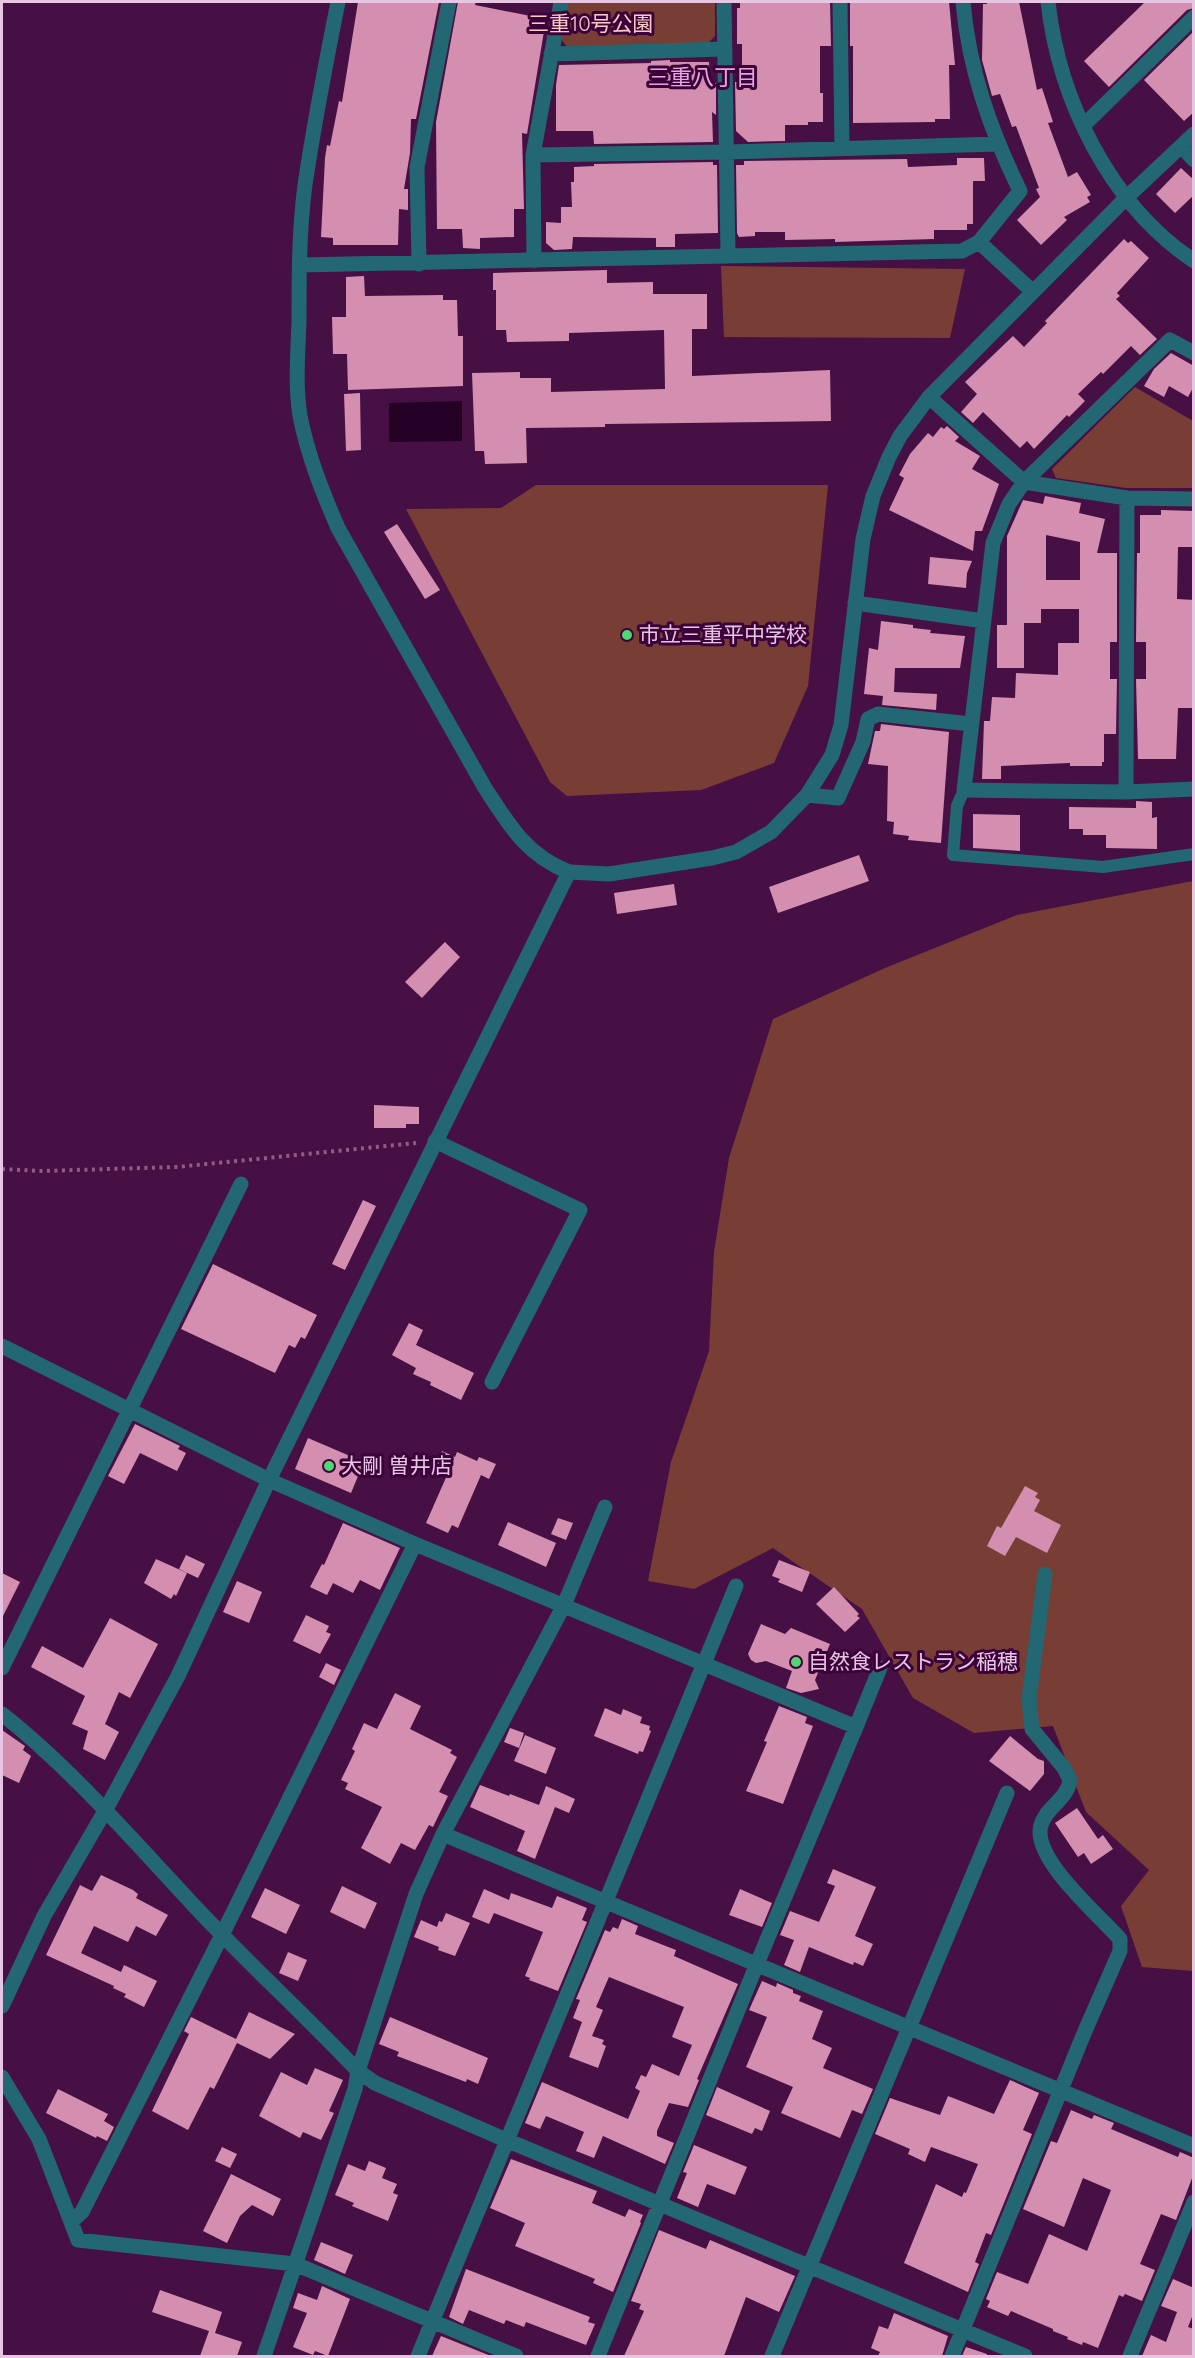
<svg xmlns="http://www.w3.org/2000/svg" width="1195" height="2358" viewBox="0 0 1195 2358" font-family="Quicksand,'Noto Sans JP',sans-serif">
<rect width="100%" height="100%" fill="#461045"/>
<path fill="#783e36" d="M568 2H715V36L708 43 567 47 561 39Z
M721 266 965 269 950 338 724 337Z
M1135 387 1193 421V488H1126L1056 478 1052 469Z
M536 485H828L808 686 774 763 701 790 567 796 550 782 406 509 501 508Z
M1193 881V1971L1142 1967 1121 1906 1149 1870 1086 1812 1053 1726 974 1733 913 1698 862 1609 773 1548 694 1589 648 1581 671 1462 709 1351 714 1252 729 1158 773 1019 885 968 1017 915Z"/>
<path fill="#250025" d="M462 401V441L389 442V403Z"/>
<path fill="#d38eb0" fill-rule="evenodd" d="M358 2H439L416 119H411L410 153 404 189H408V210L399 209 398 245H333V238L321 237 325 158 327 145 330 146 339 101 342 102Z
M458 2H476L475 5 546 19 527 134 522 133 524 209H514V237L480 238V249L463 248 462 229H437L436 122Z
M740 2H830L831 46H820V93H823V122H808V125H785V141L748 142 736 131 735 82H742V44H737V8H740Z
M850 2H949L955 65H949L950 119H935V122L853 123V46H850Z
M987 2H1019L1037 90 1042 88 1053 122 1048 123 1068 177 1077 172 1091 195 1087 197 1090 202 1064 217 1067 220 1041 245 1017 220 1040 197 1036 189 1039 188 1016 126 1012 127 1000 94 992 96 982 60 983 4H987Z
M1145 2H1194V8L1187 10 1109 87 1084 61Z
M1194 31V112L1184 121 1144 80Z
M670 60V62H709L710 83H716V115L712 112 713 142 594 144 593 131H556V85L559 65 651 63V61Z
M957 158H984L985 181H973V224H967V230H934V239L835 242V239L785 240V232H755V236L739 237 737 233 736 165H744V161L907 159 908 167 957 165Z
M713 162V165H717L718 233 675 234V247H656V238L573 237 572 249 554 250 546 243V222L561 223V207H572L571 182H574V167L594 166V164Z
M1181 168 1194 180V195L1175 213 1156 194Z
M1124 239 1128 243 1131 241 1149 258 1117 293 1120 296 1116 299 1157 339 1140 355 1131 346 1103 374 1101 372 1078 394 1085 401 1069 417 1067 415 1034 449 1027 441 1020 448 983 412 973 423 961 412 977 394 965 382 1013 336 1024 347 1047 323 1045 321Z
M607 270V283L653 282V294H707V329H692V376L830 370 831 421 605 424V427L526 428 527 463 485 464 484 451H475L472 373 520 372V378H551V392L665 389 664 330 569 333V341L507 342 506 330H496V290H493V273Z
M364 276 365 296 443 295V300H457L458 336H463V386L348 390 347 354H333L332 317H346V277Z
M1171 353 1194 366V386L1188 397 1169 386 1164 397 1144 386 1154 369Z
M360 393 361 450 346 451 344 394Z
M947 426 959 437 955 441 980 456 972 469 999 484 982 531H975L973 551 889 510 904 478 899 475 910 454 928 433 933 437 941 427 944 429Z
M1045 496 1081 503 1079 513 1105 519 1097 553H1117V642H1110V679H1117L1116 734H1104V762H1102V766H1070V763L1001 766V779H982L984 721H990L992 697 1015 698 1016 673 1058 675V643H1079V609H1041V623H1024V668H997V625H1007V536L1023 500 1043 504ZM1046 535 1080 542V580H1046Z
M1161 510 1194 511V547H1178L1177 599 1194 600V708H1178L1176 759H1138L1136 679H1146V642H1136L1137 553H1140V515H1161Z
M397 524 440 590 425 599 384 532Z
M930 557 972 561 967 573 966 588 928 584Z
M881 621 913 625V628L931 630 930 633 965 636 960 668H895L894 692 937 694 936 710 882 705 883 696 864 694 869 648 878 650Z
M881 724 949 732 941 843 908 840 909 836 893 834 894 822 887 821 888 766 868 764 875 731H880Z
M1136 801 1152 802V818L1157 817V849L1106 848V835H1083V829H1069V807L1136 808Z
M973 814 1020 815V851L973 848Z
M859 855 869 881 778 913 769 887Z
M674 884 677 905 617 914 614 893Z
M445 942 460 957 422 998 405 982Z
M374 1105 419 1107V1124H406V1128H374Z
M363 1200 376 1206 345 1270 332 1264Z
M213 1264 317 1315 305 1339 301 1337 295 1348 289 1345 275 1373 181 1329Z
M409 1323 423 1330 416 1345 474 1373 461 1400 430 1385 431 1382 413 1374 416 1368 392 1355Z
M135 1424 180 1446 178 1449 186 1453 177 1471 140 1453 124 1484 108 1476Z
M308 1438 364 1462 351 1493 295 1469Z
M442 1451 455 1457 457 1452 477 1461 479 1457 496 1464 489 1479 481 1475 458 1528 452 1525 448 1533 426 1523 448 1473 435 1467Z
M1025 1486 1038 1493 1035 1497 1040 1500 1034 1511 1061 1525 1047 1553 1016 1537 1005 1556 987 1546 997 1526 1001 1528Z
M558 1518 573 1523 566 1540 551 1534Z
M508 1522 556 1543 546 1567 498 1545Z
M343 1523 400 1548 380 1590 360 1580 353 1593 333 1583 327 1595 310 1587 322 1564 324 1565Z
M186 1555 205 1564 198 1578 179 1569Z
M156 1559 187 1573 176 1596 174 1594 171 1599 144 1583Z
M779 1560 810 1572 802 1592 778 1582 780 1579 772 1576Z
M2 1573 20 1582 2 1618Z
M237 1581 262 1592 249 1623 223 1612Z
M834 1587 859 1614 857 1616 860 1618 845 1632 816 1604Z
M306 1615 329 1626 326 1632 331 1634 320 1654 293 1641Z
M110 1618 158 1644 130 1698 119 1692 105 1724 119 1732 105 1760 83 1749 88 1731 72 1724 85 1696 31 1667 42 1646 83 1668Z
M761 1624 785 1634 791 1628 830 1644 815 1680 819 1689 801 1693 786 1688 792 1671 766 1661 756 1663 751 1660 748 1654Z
M326 1663 341 1670 334 1685 319 1677Z
M395 1693 421 1706 410 1729 452 1750 450 1753 457 1757 439 1792 448 1796 433 1827 429 1825 415 1850 401 1843 390 1864 361 1848 382 1807 345 1789 348 1783 341 1780 355 1751 352 1749 364 1723 377 1729Z
M779 1706 807 1717 805 1723 813 1726 783 1804 746 1791 767 1742 764 1741Z
M605 1708 621 1715 623 1709 642 1717 640 1723 650 1726 649 1730 651 1731 643 1752 639 1751 638 1754 594 1736Z
M510 1728 524 1733 519 1748 504 1742Z
M2 1730 22 1744 25 1746 23 1750 31 1756 19 1783 2 1775Z
M525 1735 556 1748 546 1774 514 1761Z
M1010 1736 1038 1759 1044 1761V1774L1030 1791 989 1761Z
M480 1785 509 1796 510 1794 539 1805 546 1786 575 1799 569 1813 555 1807 535 1859 517 1851 525 1831 470 1807Z
M1077 1808 1098 1839 1103 1835 1113 1849 1091 1864 1084 1853 1078 1857 1055 1823Z
M833 1869 876 1887 855 1936 873 1944 863 1966 854 1962 853 1965 809 1947 800 1972 784 1965 794 1940 780 1935 790 1911 819 1922 835 1886 827 1883Z
M101 1875 133 1890 138 1894 136 1898 168 1915 156 1936 136 1926 128 1942 94 1926 81 1953 121 1972 124 1965 157 1981 144 2007 124 1997 126 1994 113 1988 114 1986 46 1955 80 1885 92 1891Z
M342 1886 377 1903 365 1929 330 1912Z
M265 1888 300 1905 286 1934 251 1917Z
M484 1889 509 1900 511 1893 552 1908 557 1896 587 1908 582 1920 587 1922 558 1991 529 1980 530 1978 525 1976 543 1932 494 1913 489 1924 472 1917Z
M740 1889 772 1903 762 1927 729 1915Z
M446 1913 470 1923 455 1956 438 1950 439 1947 414 1937 421 1920 437 1927 439 1921 442 1922Z
M622 1919 638 1926 635 1934 676 1950 674 1956 738 1984 697 2079 699 2080 688 2107 669 2103 657 2131V2136L674 2143 665 2164 603 2136 594 2158 576 2151 584 2132 546 2116 540 2129 525 2123 542 2082 628 2119 640 2091 635 2088 641 2075 646 2077 652 2064 679 2076 692 2045 672 2037 684 2007 609 1977 596 2007 603 2010 592 2036 604 2040 602 2044 606 2046 598 2068 569 2057 582 2022 573 2018 580 2000 576 1999 605 1930 610 1932 613 1927 618 1929Z
M288 1952 307 1960 298 1981 279 1973Z
M762 1981 776 1987 777 1983 793 1990V1993L801 1996 799 2001 823 2011 812 2039 832 2048 823 2068 873 2089 862 2114 852 2110 840 2138 781 2113 793 2087 746 2067 767 2017 749 2010Z
M249 2012 295 2034 270 2059 237 2043 214 2089 210 2087 188 2130 152 2111 189 2034 184 2031 191 2017 236 2039Z
M390 2017 488 2058 478 2084 467 2079 466 2082 397 2056 399 2052 379 2044Z
M315 2068 343 2080 329 2111 334 2113 321 2140 303 2132 300 2138 259 2116 281 2072 307 2085Z
M1010 2080 1039 2093 1023 2130 1032 2134 991 2235 986 2233 975 2262 979 2264 968 2292 904 2263 936 2184 962 2197 964 2192 966 2193 978 2164 931 2147 925 2162 908 2154 910 2149 875 2134 890 2098 940 2115 948 2096 994 2114Z
M717 2087 770 2111 762 2131 755 2128 752 2134 706 2115Z
M58 2089 108 2114 104 2121 114 2127 107 2141 97 2136 96 2138 46 2113Z
M1071 2110 1092 2119 1094 2115 1114 2123 1111 2129 1178 2157 1180 2152 1194 2158V2173L1176 2220 1161 2214 1140 2264 1155 2270 1142 2301 1125 2294 1123 2297 1119 2295 1098 2348 1083 2342 1082 2345 1067 2339 1068 2337 1053 2331V2329L1011 2311 1008 2316 987 2307 990 2301 986 2299 997 2272 1028 2284 1049 2234 1087 2251 1111 2190 1083 2178 1064 2227 1023 2209 1051 2141 1057 2143Z
M694 2145 747 2167 735 2195 707 2184 698 2207 677 2198 687 2173 683 2172Z
M222 2147 237 2154 230 2168 215 2161Z
M511 2159 597 2191 592 2203 625 2217 629 2209 643 2215 640 2222 641 2223 613 2292 593 2283 595 2279 515 2246 525 2223 490 2208Z
M369 2161 386 2168 382 2178 397 2184 393 2193 398 2195 388 2221 352 2206 354 2203 335 2195 348 2164 365 2171Z
M231 2174 281 2199 273 2216 252 2205 240 2216 227 2243 203 2231Z
M659 2230 706 2249 710 2240 795 2276 779 2312 746 2297 724 2356H624L644 2311 639 2309 641 2304 631 2301Z
M321 2242 353 2255 345 2274 314 2260Z
M466 2269 590 2317 588 2322 595 2324 586 2345 526 2322 524 2327 506 2320 504 2324 469 2310 463 2324 449 2317Z
M1173 2279 1194 2288V2312L1188 2327 1194 2329 1192 2353 1194 2356H1142L1151 2335 1166 2342 1177 2312 1161 2306Z
M322 2286 350 2299 328 2356 315 2351 313 2355 293 2347 307 2313 293 2308 298 2293 317 2300Z
M160 2290 222 2312 215 2333 242 2342 237 2356H200L209 2331 152 2312Z
M894 2313 948 2336 942 2356H878L880 2352 871 2348 879 2326 888 2329Z
M441 2336 491 2356H432Z
M966 2347 987 2354V2356H962Z"/>
<g fill="none" stroke-linecap="round" stroke-linejoin="round">
<path stroke="#8c5f8a" stroke-width="4" stroke-dasharray="3 4.5" stroke-linecap="butt" d="M2 1169 42 1171 176 1167 416 1143"/>
<path stroke="#226771" stroke-width="12" d="M964 790 957 806 953 855 1103 867 1194 854"/>
<path stroke="#226771" stroke-width="15" d="M338 2C326 62 314 123 305 185 299 230 299 276 299 321 298 352 295 385 300 416 308 456 322 491 338 528L485 788C509 825 526 855 569 872
M724 2 728 255
M840 2 842 148
M551 54 725 49
M1084 125 1194 17
M1181 146 1194 160
M533 155 727 152 997 144
M1127 197 1194 134
M979 242 1032 291
M534 261 533 155 561 2
M419 264 417 167 449 2
M300 265 962 251 979 242 1020 191C990 129 969 70 963 2
M1194 353 1170 340 1024 482 1009 504 993 543 964 790 1126 792 1194 789
M929 397 1024 482 1127 498 1194 499
M855 603 984 621
M1126 792 1127 498
M807 795 838 798 863 742 868 719 878 714 971 724
M435 1141 580 1210 492 1382
M2 1346 269 1480 415 1544 856 1727 756 1966 598 2356
M2 1668 241 1184
M2 1714C74 1771 138 1846 201 1913 252 1967 307 2017 358 2071L375 2083 506 2140 1025 2356
M856 1727 880 1668
M443 1834 1194 2146
M2 2077 39 2139 78 2240 295 2264 516 2356
M71 2222 82 2212 222 1935 415 1544
M264 2356 355 2089 358 2071 416 1894 443 1834 564 1605 605 1507
M418 2356 736 1586
M772 2356 1007 1793
M952 2356 1085 2031 1120 1951V1939C1099 1915 1031 1858 1041 1825 1046 1807 1068 1799 1070 1780L1064 1768 1032 1729 1029 1699 1045 1574
M1130 2356 1194 2202"/>
<path stroke="#226771" stroke-width="15" d="M1048 2C1059 100 1110 205 1194 261
M2 2006 44 1916 105 1811 178 1676 269 1480 569 872 609 874 712 858 736 852 771 832 807 795 832 755 841 725 863 539 873 496 889 457 900 436 929 397 1127 197"/>
</g>
<g fill="#51d674" stroke="#3b033a" stroke-width="2">
<circle cx="627" cy="635" r="6"/>
<circle cx="329" cy="1466" r="6"/>
<circle cx="796" cy="1662" r="6"/>
</g>
<g text-anchor="middle" stroke-width="6" stroke-linejoin="round" paint-order="stroke">
<g font-size="21" fill="#f6ccc5" stroke="#3b033a">
<text x="591" y="31">三重10号公園</text>
</g>
<g font-size="21" fill="#e7c6e4" stroke="#3b033a" text-anchor="start">
<text x="639" y="642">市立三重平中学校</text>
<text x="341" y="1473">大剛 曽井店</text>
<text x="808" y="1669">自然食レストラン稲穂</text>
</g>
<g font-size="22" fill="#e5a5e1" stroke="#3b033a">
<text x="703" y="85">三重八丁目</text>
</g>
</g>
<rect width="1195" height="2358" fill="none" stroke="#e7c6e4" stroke-width="6"/>
</svg>
